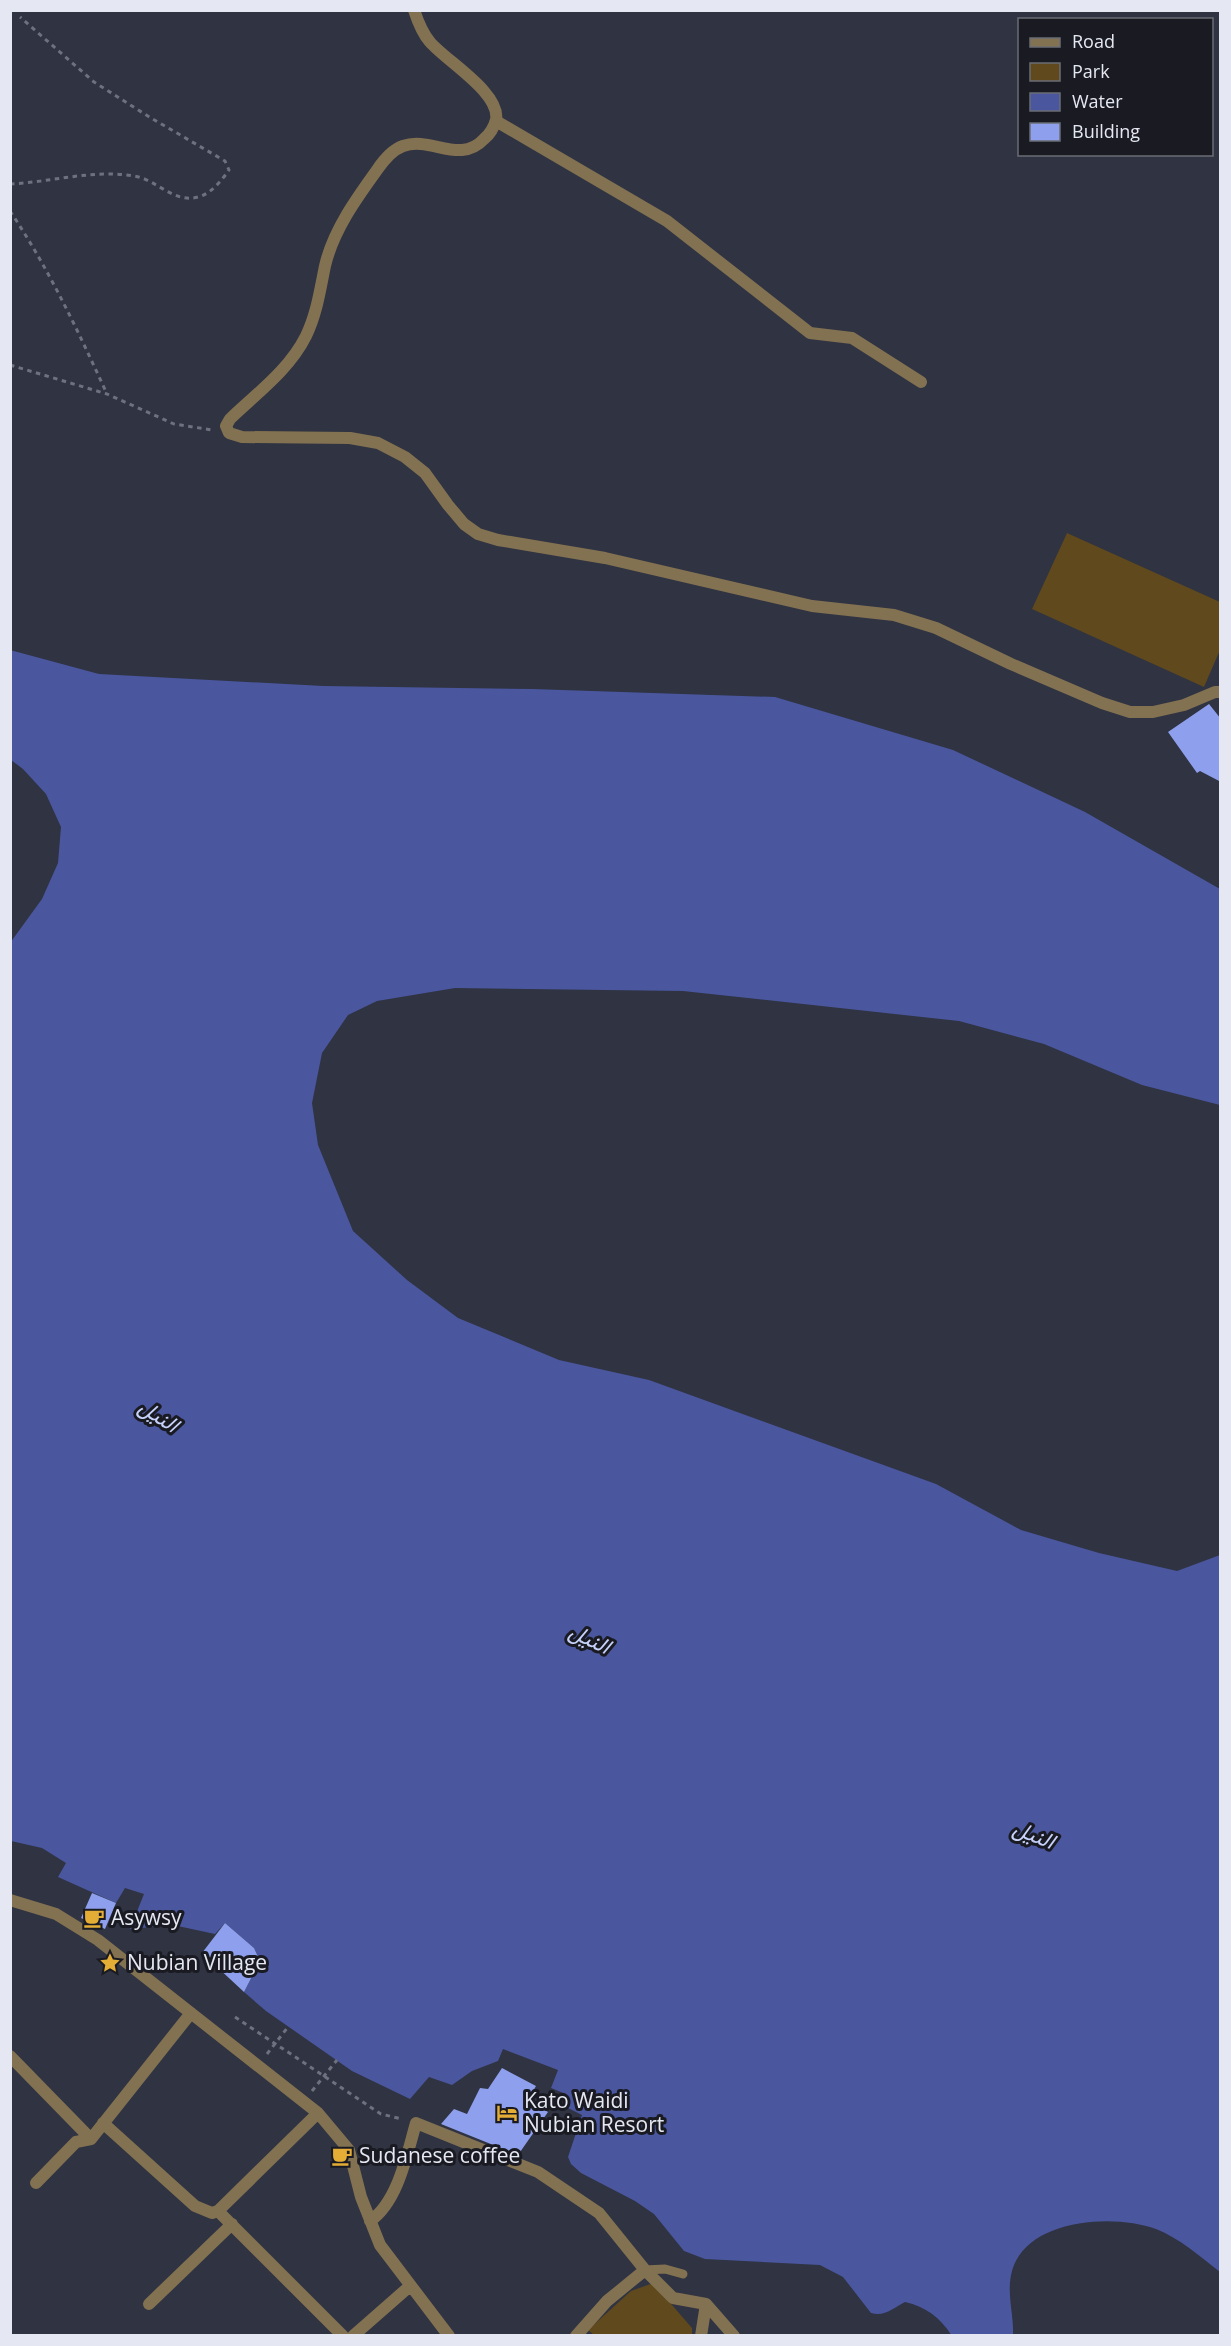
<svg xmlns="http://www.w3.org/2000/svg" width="1231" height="2346" viewBox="0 0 1231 2346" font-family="'Open Sans',Vazirmatn,sans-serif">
<rect width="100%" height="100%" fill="#2f3342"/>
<path fill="#5f491d" d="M1067 533 1220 602V650L1204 687 1032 609Z
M653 2283 692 2328V2336L594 2335 588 2330 631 2291Z"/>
<path fill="#4a579f" d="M10 650 99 674 323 686 532 689 775 697 953 750 1085 812 1220 889V1105L1142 1085 1044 1044 959 1021 683 991 455 988 377 1001 348 1015 322 1053 312 1103 318 1145 353 1231 407 1280 458 1318 559 1360 649 1380 936 1484 1021 1530 1099 1553 1177 1571 1220 1555V2272C1201 2257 1179 2238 1156 2229 1113 2213 1026 2219 1012 2271 1006 2292 1014 2315 1013 2335L952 2336C940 2317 926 2307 905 2302 893 2308 885 2317 871 2313L843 2277 820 2265 705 2259 684 2251 654 2214 635 2201 581 2173 571 2164 568 2157 582 2115 566 2107V2094L551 2088 558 2070 503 2049 498 2061 472 2071 452 2085 429 2077 410 2099 352 2071 266 2011 244 1992 260 1961 254 1948 225 1923 215 1934 173 1925 130 1929 144 1894 125 1888 116 1903 58 1877 66 1863 42 1848 11 1841 10 943 42 899 58 863 61 827 46 794 23 769 11 760Z"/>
<path fill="#8ea0ed" d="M1209 704 1221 719V782L1200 771 1197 773 1168 732Z
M92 1893 116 1903 105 1929 81 1918Z
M225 1923 254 1948 260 1961 244 1992 202 1953Z
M502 2068 536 2086 528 2100 548 2112 518 2155 441 2124 454 2109 467 2114 480 2088 488 2089Z"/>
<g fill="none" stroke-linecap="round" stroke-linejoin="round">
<path stroke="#6e717f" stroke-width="3" stroke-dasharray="4.5 4.5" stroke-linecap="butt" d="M10 184C52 182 94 169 134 176 156 179 174 204 198 197 211 194 222 180 229 170L225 161 151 118 94 82 20 17
M10 211C49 269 78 331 107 394
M10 365 107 394 174 424 212 430
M235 2017 381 2114 402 2119
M267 2054 288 2027
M312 2091 337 2060"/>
<path stroke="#837251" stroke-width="9" d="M645 2270 665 2269 683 2274"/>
<path stroke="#837251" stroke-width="12" d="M414 10C418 22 422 33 430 42 446 61 501 93 496 120 494 127 489 135 484 139 460 165 431 136 403 146 392 150 383 161 377 170 356 199 333 231 325 266 320 290 317 313 306 336 289 370 257 393 230 419L226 426 229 433 242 437 350 438 378 443 405 457 425 473 448 505 464 524 478 534 498 540 605 558 812 606 894 615 936 628 1011 664 1102 703 1130 712H1153L1184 705 1215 692H1220
M496 121 667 221 810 333 852 338 921 382
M10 1900 56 1914 98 1940 318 2113 349 2150 361 2197 380 2245 449 2336
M10 2056 91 2139
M103 2123 195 2206 212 2213 218 2211 343 2336
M36 2183 76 2142 91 2139 191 2013
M218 2211 318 2113
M370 2221C398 2202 407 2154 416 2123L538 2172 599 2213 645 2270 607 2301 576 2336
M645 2270 673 2298 706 2304 734 2336
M149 2304 232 2224
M353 2336 410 2286
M701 2336 706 2304"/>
</g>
<defs>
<g id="cafe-bare" transform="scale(1.62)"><path d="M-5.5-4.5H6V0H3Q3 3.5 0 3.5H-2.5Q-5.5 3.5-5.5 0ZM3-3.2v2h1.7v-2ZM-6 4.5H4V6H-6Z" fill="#e4ad35" stroke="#1a1b22" stroke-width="2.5" paint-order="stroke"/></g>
<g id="sight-bare" transform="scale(1.62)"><path d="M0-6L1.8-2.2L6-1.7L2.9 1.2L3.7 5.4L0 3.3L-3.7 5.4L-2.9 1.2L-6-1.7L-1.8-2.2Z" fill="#e4ad35" stroke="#1a1b22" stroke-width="2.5" paint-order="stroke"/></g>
<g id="hotel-bare" transform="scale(1.62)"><path d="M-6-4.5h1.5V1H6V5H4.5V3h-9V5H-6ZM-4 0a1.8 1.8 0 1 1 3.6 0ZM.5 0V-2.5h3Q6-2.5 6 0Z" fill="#e4ad35" stroke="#1a1b22" stroke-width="2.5" paint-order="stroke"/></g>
</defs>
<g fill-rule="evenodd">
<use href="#cafe-bare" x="94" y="1918"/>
<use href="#sight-bare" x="110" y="1963"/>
<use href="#hotel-bare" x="507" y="2113"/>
<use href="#cafe-bare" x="342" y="2156"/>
</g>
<g text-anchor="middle" stroke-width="6" stroke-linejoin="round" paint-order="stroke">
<g font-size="21" fill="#e5e8f2" stroke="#1a1b22" text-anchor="start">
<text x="111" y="1925">Asywsy</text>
<text x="127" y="1970">Nubian Village</text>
<text x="524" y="2108">Kato Waidi<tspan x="524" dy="24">Nubian Resort</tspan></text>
<text x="359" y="2163">Sudanese coffee</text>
</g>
<g font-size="22" font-style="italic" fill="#c8d3fc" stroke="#1a1b22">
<text transform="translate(159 1415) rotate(33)" y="8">النيل</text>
<text transform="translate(590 1638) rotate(26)" y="8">النيل</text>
<text transform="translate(1034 1834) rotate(22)" y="8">النيل</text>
</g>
</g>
<rect width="1231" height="2346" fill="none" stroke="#e5e8f2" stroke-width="24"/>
<rect x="1018" y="18" width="195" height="138" fill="#1a1b22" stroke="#6b6d75" stroke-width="1.5"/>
<rect x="1030" y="38" width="30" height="9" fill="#837251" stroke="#6b6d75" stroke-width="1.5"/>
<text x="1072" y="48" font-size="18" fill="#e5e8f2">Road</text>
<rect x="1030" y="63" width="30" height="18" fill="#5f491d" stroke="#6b6d75" stroke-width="1.5"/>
<text x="1072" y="78" font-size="18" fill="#e5e8f2">Park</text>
<rect x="1030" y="93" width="30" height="18" fill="#4a579f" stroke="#6b6d75" stroke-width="1.5"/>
<text x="1072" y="108" font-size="18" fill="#e5e8f2">Water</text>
<rect x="1030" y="123" width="30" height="18" fill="#8ea0ed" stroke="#6b6d75" stroke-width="1.5"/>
<text x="1072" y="138" font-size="18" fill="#e5e8f2">Building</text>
</svg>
